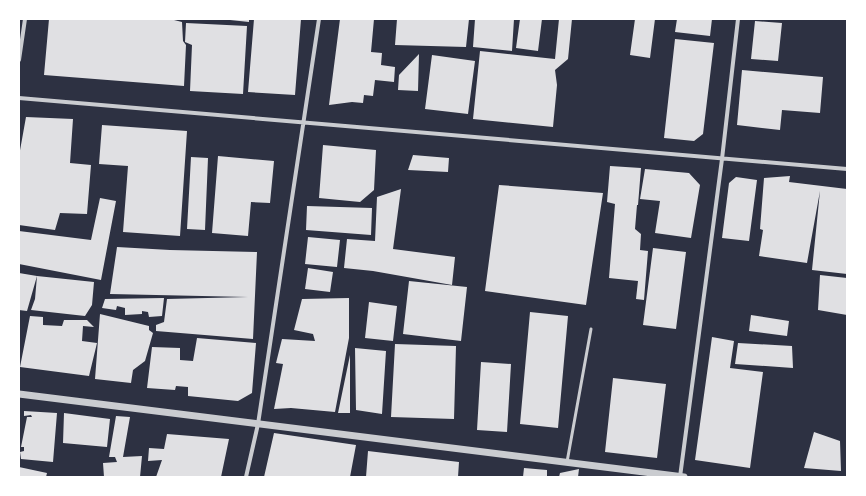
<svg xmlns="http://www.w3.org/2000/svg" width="866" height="496" viewBox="0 0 866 496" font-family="'Archivo Narrow',sans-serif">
<rect width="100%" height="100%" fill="#2d3142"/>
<path fill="#e0e0e3" d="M49 19H170L182 22 183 41 186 45 184 86 44 75Z
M230 19H249V22L230 20Z
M254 19H301L295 95 248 92Z
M340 19H374L371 52 382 53 381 65 395 67 394 82 375 80 373 96 364 95 363 103 352 102 329 105Z
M397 19H469L466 47 395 45Z
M475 19H514L512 51 473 47Z
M520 19H542L538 51 516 48Z
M559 19H572L568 59 555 70 557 85 553 127 473 119 480 51 555 59Z
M635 19H655L650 58 630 55Z
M677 19H712L710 36 675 32Z
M755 21 782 23 778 61 751 59Z
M186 23 247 26 243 94 190 91 192 45 185 42Z
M675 39 714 43 703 134 694 141 664 138Z
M419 54 418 91 398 90 399 75Z
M432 55 475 61 468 114 425 109Z
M742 70 823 77 820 113 782 110 780 130 737 125Z
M26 117 73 119 70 163 91 165 87 214 60 213 55 230 19 225V156Z
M102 125 187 131 180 236 123 232 128 166 99 164Z
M323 145 376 150 374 190 360 202 319 198Z
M413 155 449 158 448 172 408 170Z
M218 156 274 161 270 203 251 202 248 236 212 233Z
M191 157 208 158 205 230 187 229Z
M610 166 641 168 638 205H629H637L635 229 641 234 640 250 648 251 644 300 636 299 638 281 609 278 615 204 607 202Z
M645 169 689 173 700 185 691 238 655 233 660 201 640 199Z
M790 176 789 182 847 189V274L812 270 820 191 807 263 759 256 763 230 760 229 764 178Z
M736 177 757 180 749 241 722 238 729 183Z
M499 185 603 193 586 305 485 291Z
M401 189 393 249 455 257 452 285 373 271 344 268 347 239 375 241 377 197Z
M100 198 116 201 101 280 19 264V231L91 240Z
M307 206 372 208 371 235 306 230Z
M308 237 340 240 337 267 305 264Z
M117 247 170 250 257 252 253 339 156 331V325L164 322 167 299 248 297 110 294Z
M653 248 686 252 676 329 643 325Z
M308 268 333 272 330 292 305 289Z
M19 273 37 276 27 311 19 310Z
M820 275 847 278V315L818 310Z
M37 276 94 282 92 305 85 316 31 310 35 299Z
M409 281 467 287 461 341 403 334Z
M164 298 162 316 149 317 148 312 142 311V314L125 315V308L117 306 116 310 102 308 105 299Z
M349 298V338L335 412 291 408 274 409 283 364 276 363 282 339 315 341 313 334 294 330 302 299Z
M369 302 397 306 393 341 365 338Z
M530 312 568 316 558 428 520 424Z
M100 314 149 326V330L153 333 145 361 133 370 131 383 95 379Z
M751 315 789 321 787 336 749 331Z
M30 316 43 317V325L62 326 64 320H87L94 327 83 326 82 341 97 343 89 376 20 367Z
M712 337 734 341 730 368 763 372 750 468 695 460Z
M197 338 256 343 252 393 238 401 188 396V387L176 386 175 390 147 388 152 347 180 348V360L193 361Z
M738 343 792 346 793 368 735 364Z
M395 344 456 346 454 419 391 417Z
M355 348 386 351 382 414 356 410Z
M350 355V413H338Z
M481 362 511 364 507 432 477 430Z
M613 378 666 384 657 458 605 452Z
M24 411 57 413 53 462 21 459 20 452 24 451V447H21L27 417H32L31 415 24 416Z
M64 413 110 419 107 447 63 443Z
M116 416 130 417 123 457 142 456 140 477H104L103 463 117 462 115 457H109Z
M814 432 840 441 841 471 804 468Z
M274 433 356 445 350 477H264Z
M167 434 229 439 221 477H156L162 460 148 461 149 448 164 449Z
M368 451 459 462 458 477H366Z
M19 467 47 473 46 477H19Z
M524 468 547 470V477H523Z
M579 469 578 477H559L560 473Z"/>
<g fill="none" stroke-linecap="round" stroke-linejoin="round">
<path stroke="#caccd0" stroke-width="3" d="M567 462 591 329"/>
<path stroke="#caccd0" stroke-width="4" d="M19 60 25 19
M19 98 847 169
M246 477 258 424 319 19
M680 477 722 159 738 19"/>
<path stroke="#caccd0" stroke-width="7" d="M19 394 684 477"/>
</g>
<rect width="866" height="496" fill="none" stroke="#ffffff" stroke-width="40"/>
</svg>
